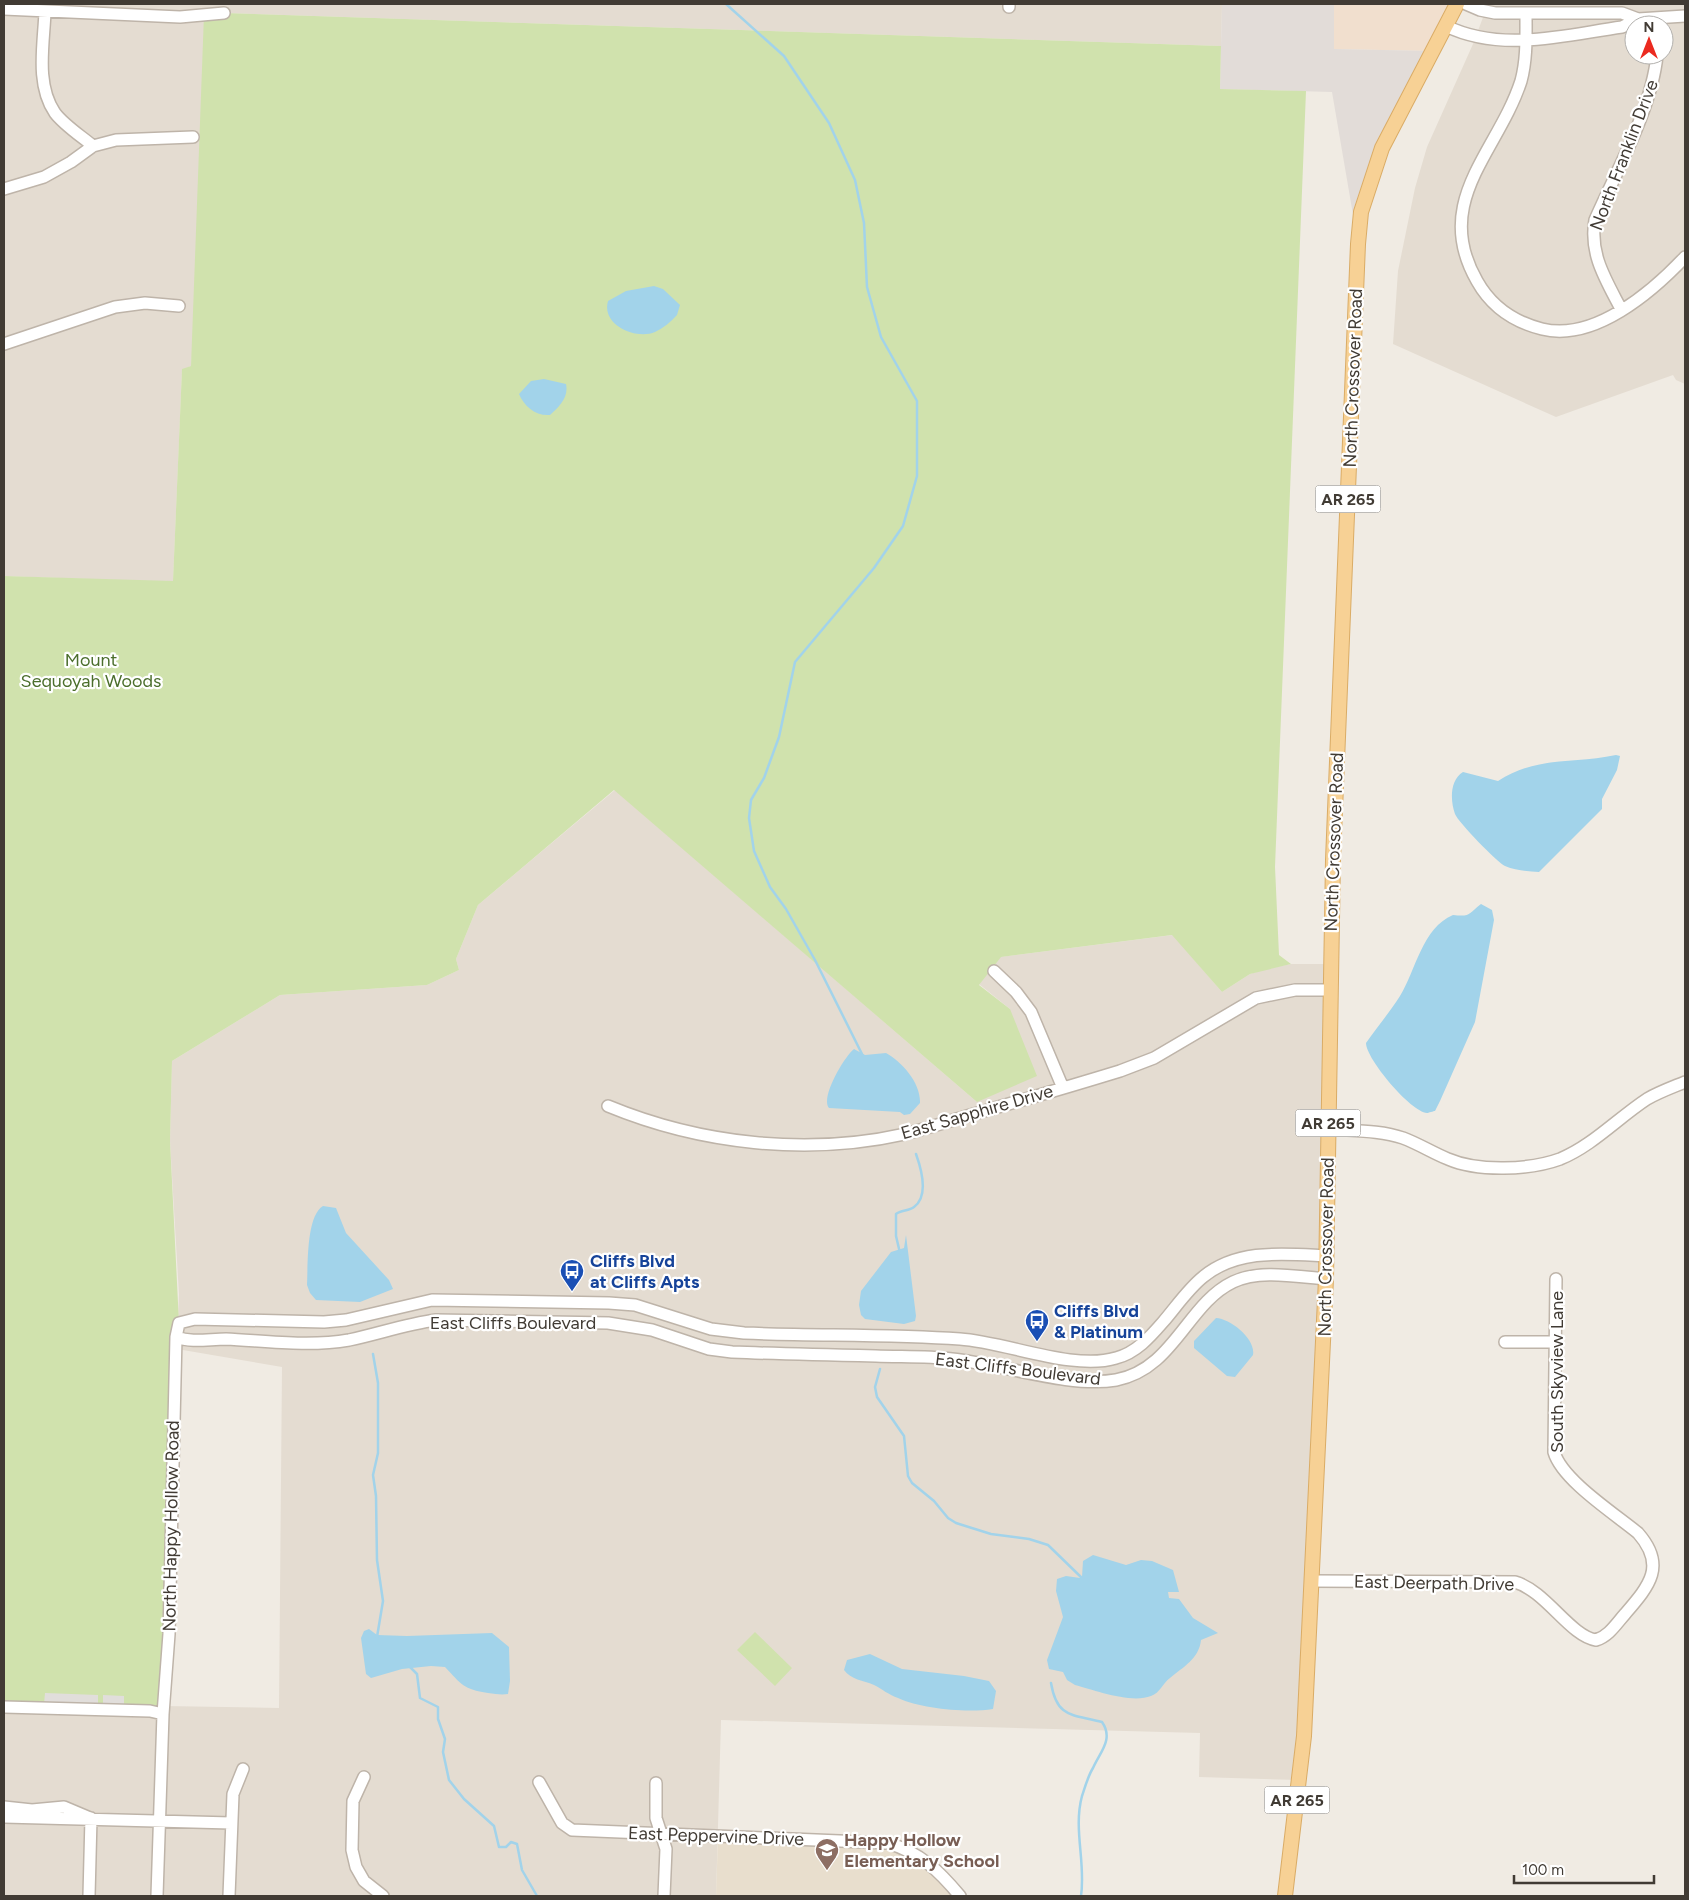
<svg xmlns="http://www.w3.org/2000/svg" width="1689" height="1900" viewBox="0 0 1689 1900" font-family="Figtree,sans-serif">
<rect width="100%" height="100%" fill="#f0ebe3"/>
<path fill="#e4dcd1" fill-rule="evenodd" d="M4 4H1222L1221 46 224 13 191 366 182 370 173 582 4 576Z
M1488 4H1685V384L1676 380 1673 375 1556 417 1393 344 1398 271 1415 188 1427 147 1473 44ZM1634 25H1664V55H1634Z
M615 790 977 1102 1010 1009 979 984 1000 957 1173 935 1222 992 1250 974 1265 969 1291 964H1331L1326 1279 1299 1780 1199 1777 1200 1733 721 1720 716 1896H4V1707L164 1706 279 1708 282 1367 177 1349 179 1294 170 1141 172 1061 280 995 427 985 459 970 456 959 478 905Z"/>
<path fill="#f1dfce" d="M1334 4H1457L1433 51 1333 49Z"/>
<path fill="#e2dcd8" d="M1222 4H1334V49L1433 51 1382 148 1358 244 1332 92 1220 89Z"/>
<path fill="#e8decd" d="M718 1836 905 1848 960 1896H716Z"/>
<path fill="#d0e2ad" d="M224 13 1221 46 1220 89 1306 91 1275 867 1279 955 1291 964 1250 974 1222 992 1172 935 1001 957 979 985 1010 1009 1037 1076 977 1102 614 790 478 905 456 959 459 970 427 985 280 995 172 1061 170 1141 179 1323 163 1714 4 1707V576L173 581 182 369 191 366 204 14Z
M755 1632 792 1668 775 1686 737 1650Z"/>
<path fill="#e1dedb" d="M45 1693 98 1695V1703L101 1704 103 1703V1695L124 1696V1707L44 1704Z"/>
<path fill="#a2d3ea" d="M654 286 663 289 680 305 677 315C671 322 663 328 655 332 636 340 601 325 608 301L626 291Z
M544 379 566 384C569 397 559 407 550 415 535 416 524 406 519 394L531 381Z
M1616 755 1620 756 1617 770 1602 799V809L1539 872C1528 871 1516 871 1505 866 1498 863 1458 822 1455 814 1450 800 1450 780 1463 772L1498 781C1536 756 1573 764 1616 755Z
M1481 904 1492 910 1494 920 1475 1022 1440 1101 1435 1111C1434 1111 1428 1113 1427 1113 1411 1112 1366 1059 1366 1043 1377 1027 1390 1012 1400 996 1416 970 1422 928 1453 915 1471 917 1468 914 1481 904Z
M854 1049 865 1055 886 1053C902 1062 921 1083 920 1103L910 1114 904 1115 900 1112 829 1108C820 1098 844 1057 854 1049Z
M323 1206 336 1208 346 1233 389 1280 393 1289 360 1302 316 1300 310 1293 307 1285C308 1266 306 1216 323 1206Z
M906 1235 916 1316 915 1321 904 1324 865 1319 861 1315 859 1305 861 1291 891 1252 904 1248Z
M1216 1318C1231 1319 1256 1339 1253 1355L1235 1377 1227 1376 1194 1348V1341Z
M1093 1555 1126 1565 1141 1560 1152 1561 1173 1570 1179 1592H1168L1169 1598 1179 1599 1193 1618 1218 1633 1201 1640C1199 1659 1183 1667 1170 1678 1163 1683 1160 1693 1151 1696 1131 1704 1094 1690 1075 1685L1067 1680 1063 1672 1049 1669 1047 1660 1063 1617 1056 1591 1057 1579 1066 1576 1080 1578 1082 1577 1083 1561Z
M369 1629 377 1635 407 1636 492 1633 509 1647 510 1681 508 1694C501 1695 496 1694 488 1693 463 1689 462 1685 445 1667L431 1666 402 1669 371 1678 366 1674 361 1638 364 1631Z
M870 1654 902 1669 964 1676 989 1681 996 1691 993 1709C967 1713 922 1709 898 1698 889 1695 882 1689 874 1685 863 1680 851 1680 844 1670L847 1660Z"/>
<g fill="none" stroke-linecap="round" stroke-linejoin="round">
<path stroke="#a2d3ea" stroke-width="2.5" d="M726 4 784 56 829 123 855 180 864 223 867 287 881 337 917 401V476L903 526 874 568 795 662 779 737 764 778 751 800 749 818 754 851 770 887 786 909 815 960 863 1056
M900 1253 896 1236V1214C901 1210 909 1211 914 1207 929 1196 921 1168 916 1154
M373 1354 378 1383V1453L373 1475 376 1496 377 1560 383 1601 377 1637
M880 1369 875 1387 877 1397 904 1436 908 1476 912 1483 934 1501 948 1518 956 1523 991 1534 1029 1539 1048 1545 1083 1579
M410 1667 417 1674 420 1698 438 1707V1719L445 1739 443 1752 449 1780 464 1799 494 1826 499 1847H506L511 1842 517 1844 522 1870 537 1896
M1051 1683C1057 1719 1073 1714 1102 1722 1114 1739 1100 1752 1093 1768 1088 1776 1085 1787 1082 1796 1073 1829 1086 1863 1081 1896"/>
<g stroke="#beb4a9" stroke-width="14">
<path id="minor" d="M1466 4 1480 10 1495 13H1622L1638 19 1685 16
M1009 7V4
M4 9 180 17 224 13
M45 11C44 43 35 84 55 113 64 125 81 136 93 146
M1526 13C1526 36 1527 59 1521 81 1498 152 1431 201 1477 281 1491 306 1514 322 1542 329 1594 342 1652 292 1685 257
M1446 26C1502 53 1564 35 1622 27L1638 19
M4 189 44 177 71 162 93 146 116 140 193 137
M1621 309C1606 280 1589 254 1595 220 1617 170 1652 108 1657 55
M4 344 115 307 145 303 179 306
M994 971 1016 992 1031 1012 1063 1088
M608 1106C700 1144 807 1156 905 1134 929 1128 952 1120 974 1114 1023 1100 1071 1086 1120 1071L1154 1058 1256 998 1295 990H1330
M1328 1129C1353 1131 1380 1130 1403 1138 1419 1144 1433 1153 1448 1159 1478 1172 1530 1170 1560 1159 1592 1146 1618 1118 1647 1099 1659 1092 1673 1087 1685 1082
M176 1337C192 1343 209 1339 226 1339 266 1341 309 1347 349 1340 378 1334 406 1324 436 1320L608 1323 652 1330 709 1349 732 1352C780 1354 828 1355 876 1356 901 1357 927 1356 952 1359 1001 1364 1070 1388 1116 1380 1174 1369 1187 1304 1233 1282 1260 1269 1298 1277 1326 1279
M1505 1342H1555
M1312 1581 1515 1582C1546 1591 1570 1636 1596 1640 1609 1636 1616 1624 1625 1614 1649 1586 1667 1566 1638 1533 1615 1514 1562 1480 1554 1452L1556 1279
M4 1707 150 1711 163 1714
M364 1777 353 1801 352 1850 356 1867 364 1881 383 1896
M539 1782 562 1823 572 1830 888 1843C921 1853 939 1871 960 1896
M656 1783V1818L666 1849 664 1896
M4 1807 32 1810 64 1807 90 1818
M4 1817 231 1823
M89 1896 91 1818
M157 1896 163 1714 169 1634 176 1337 179 1323 195 1319 324 1322 346 1320 432 1300 609 1303 635 1305 711 1329 744 1333C816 1336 888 1334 960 1339 1006 1342 1073 1371 1116 1358 1136 1353 1150 1337 1163 1322 1176 1307 1188 1289 1203 1277 1238 1248 1285 1254 1327 1256
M229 1896 233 1794 243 1769"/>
</g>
<g stroke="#daac66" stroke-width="16">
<path id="major" d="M1285 1896 1304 1736 1326 1279 1333 860 1358 244 1361 212 1382 148 1457 4"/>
</g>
<use href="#minor" stroke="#fff" stroke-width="11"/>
<use href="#major" stroke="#f7d195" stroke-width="14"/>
</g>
<defs>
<g id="bus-pin" transform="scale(1.25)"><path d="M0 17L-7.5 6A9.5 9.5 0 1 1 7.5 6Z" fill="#1a4fb4" stroke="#fff"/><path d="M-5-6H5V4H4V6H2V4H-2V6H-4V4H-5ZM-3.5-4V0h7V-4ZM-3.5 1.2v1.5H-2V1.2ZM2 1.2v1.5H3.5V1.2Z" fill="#fff"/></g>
<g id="school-pin" transform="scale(1.25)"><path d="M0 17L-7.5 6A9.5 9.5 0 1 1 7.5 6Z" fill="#8d6e63" stroke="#fff"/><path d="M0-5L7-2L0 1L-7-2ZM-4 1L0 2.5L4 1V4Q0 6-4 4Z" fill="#fff"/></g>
</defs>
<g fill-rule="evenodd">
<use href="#bus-pin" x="572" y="1271"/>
<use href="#bus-pin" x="1037" y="1321"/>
<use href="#school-pin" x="827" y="1850"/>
</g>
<g text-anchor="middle" stroke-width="4.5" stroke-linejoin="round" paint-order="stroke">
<g fill="#fff" stroke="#7a7671" stroke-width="1">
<rect x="1315.5" y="485.5" width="65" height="27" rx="4"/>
<rect x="1295.5" y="1109.5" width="65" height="27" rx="4"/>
<rect x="1264.5" y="1786.5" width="65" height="27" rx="4"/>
</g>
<g font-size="16" font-weight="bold" fill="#413b34">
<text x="1348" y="505">AR 265</text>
<text x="1328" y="1129">AR 265</text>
<text x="1297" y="1806">AR 265</text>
</g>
<g font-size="18" fill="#413b34" stroke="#fff">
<text transform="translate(1624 155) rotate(-69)" y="6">North Franklin Drive</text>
<text transform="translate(1353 378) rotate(-88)" y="6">North Crossover Road</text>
<text transform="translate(1334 842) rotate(-88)" y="6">North Crossover Road</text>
<text transform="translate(977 1112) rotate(-16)" y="6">East Sapphire Drive</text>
<text transform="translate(1326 1247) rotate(-89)" y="6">North Crossover Road</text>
<text x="513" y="1329">East Cliffs Boulevard</text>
<text transform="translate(1018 1369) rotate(7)" y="6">East Cliffs Boulevard</text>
<text transform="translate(1557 1372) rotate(-90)" y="6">South Skyview Lane</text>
<text transform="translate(171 1526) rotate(-89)" y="6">North Happy Hollow Road</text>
<text transform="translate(1434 1583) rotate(1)" y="6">East Deerpath Drive</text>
<text transform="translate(716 1836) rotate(2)" y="6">East Peppervine Drive</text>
</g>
<g font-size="18" fill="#4b6e2c" stroke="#fff">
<text x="91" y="666">Mount<tspan x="91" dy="21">Sequoyah Woods</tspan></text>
</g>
<g font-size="18" font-weight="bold" fill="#164399" stroke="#fff" text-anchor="start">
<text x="590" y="1267">Cliffs Blvd<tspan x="590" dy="21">at Cliffs Apts</tspan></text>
<text x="1054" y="1317">Cliffs Blvd<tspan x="1054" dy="21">&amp; Platinum</tspan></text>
</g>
<g font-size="18" font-weight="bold" fill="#785e54" stroke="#fff" text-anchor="start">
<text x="844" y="1846">Happy Hollow<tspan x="844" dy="21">Elementary School</tspan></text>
</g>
</g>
<rect width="1689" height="1900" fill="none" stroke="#413b34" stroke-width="10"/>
<g transform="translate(1649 40)"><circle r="24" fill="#ffffff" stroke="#b3b1ae"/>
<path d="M0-4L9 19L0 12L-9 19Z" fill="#eb2a1f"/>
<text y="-8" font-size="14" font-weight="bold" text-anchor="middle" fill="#413b34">N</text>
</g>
<path d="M1514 1875v8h140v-8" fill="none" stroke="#413b34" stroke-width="2.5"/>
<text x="1522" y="1875" font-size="15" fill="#413b34" stroke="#ffffff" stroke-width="4" paint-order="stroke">100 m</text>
</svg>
